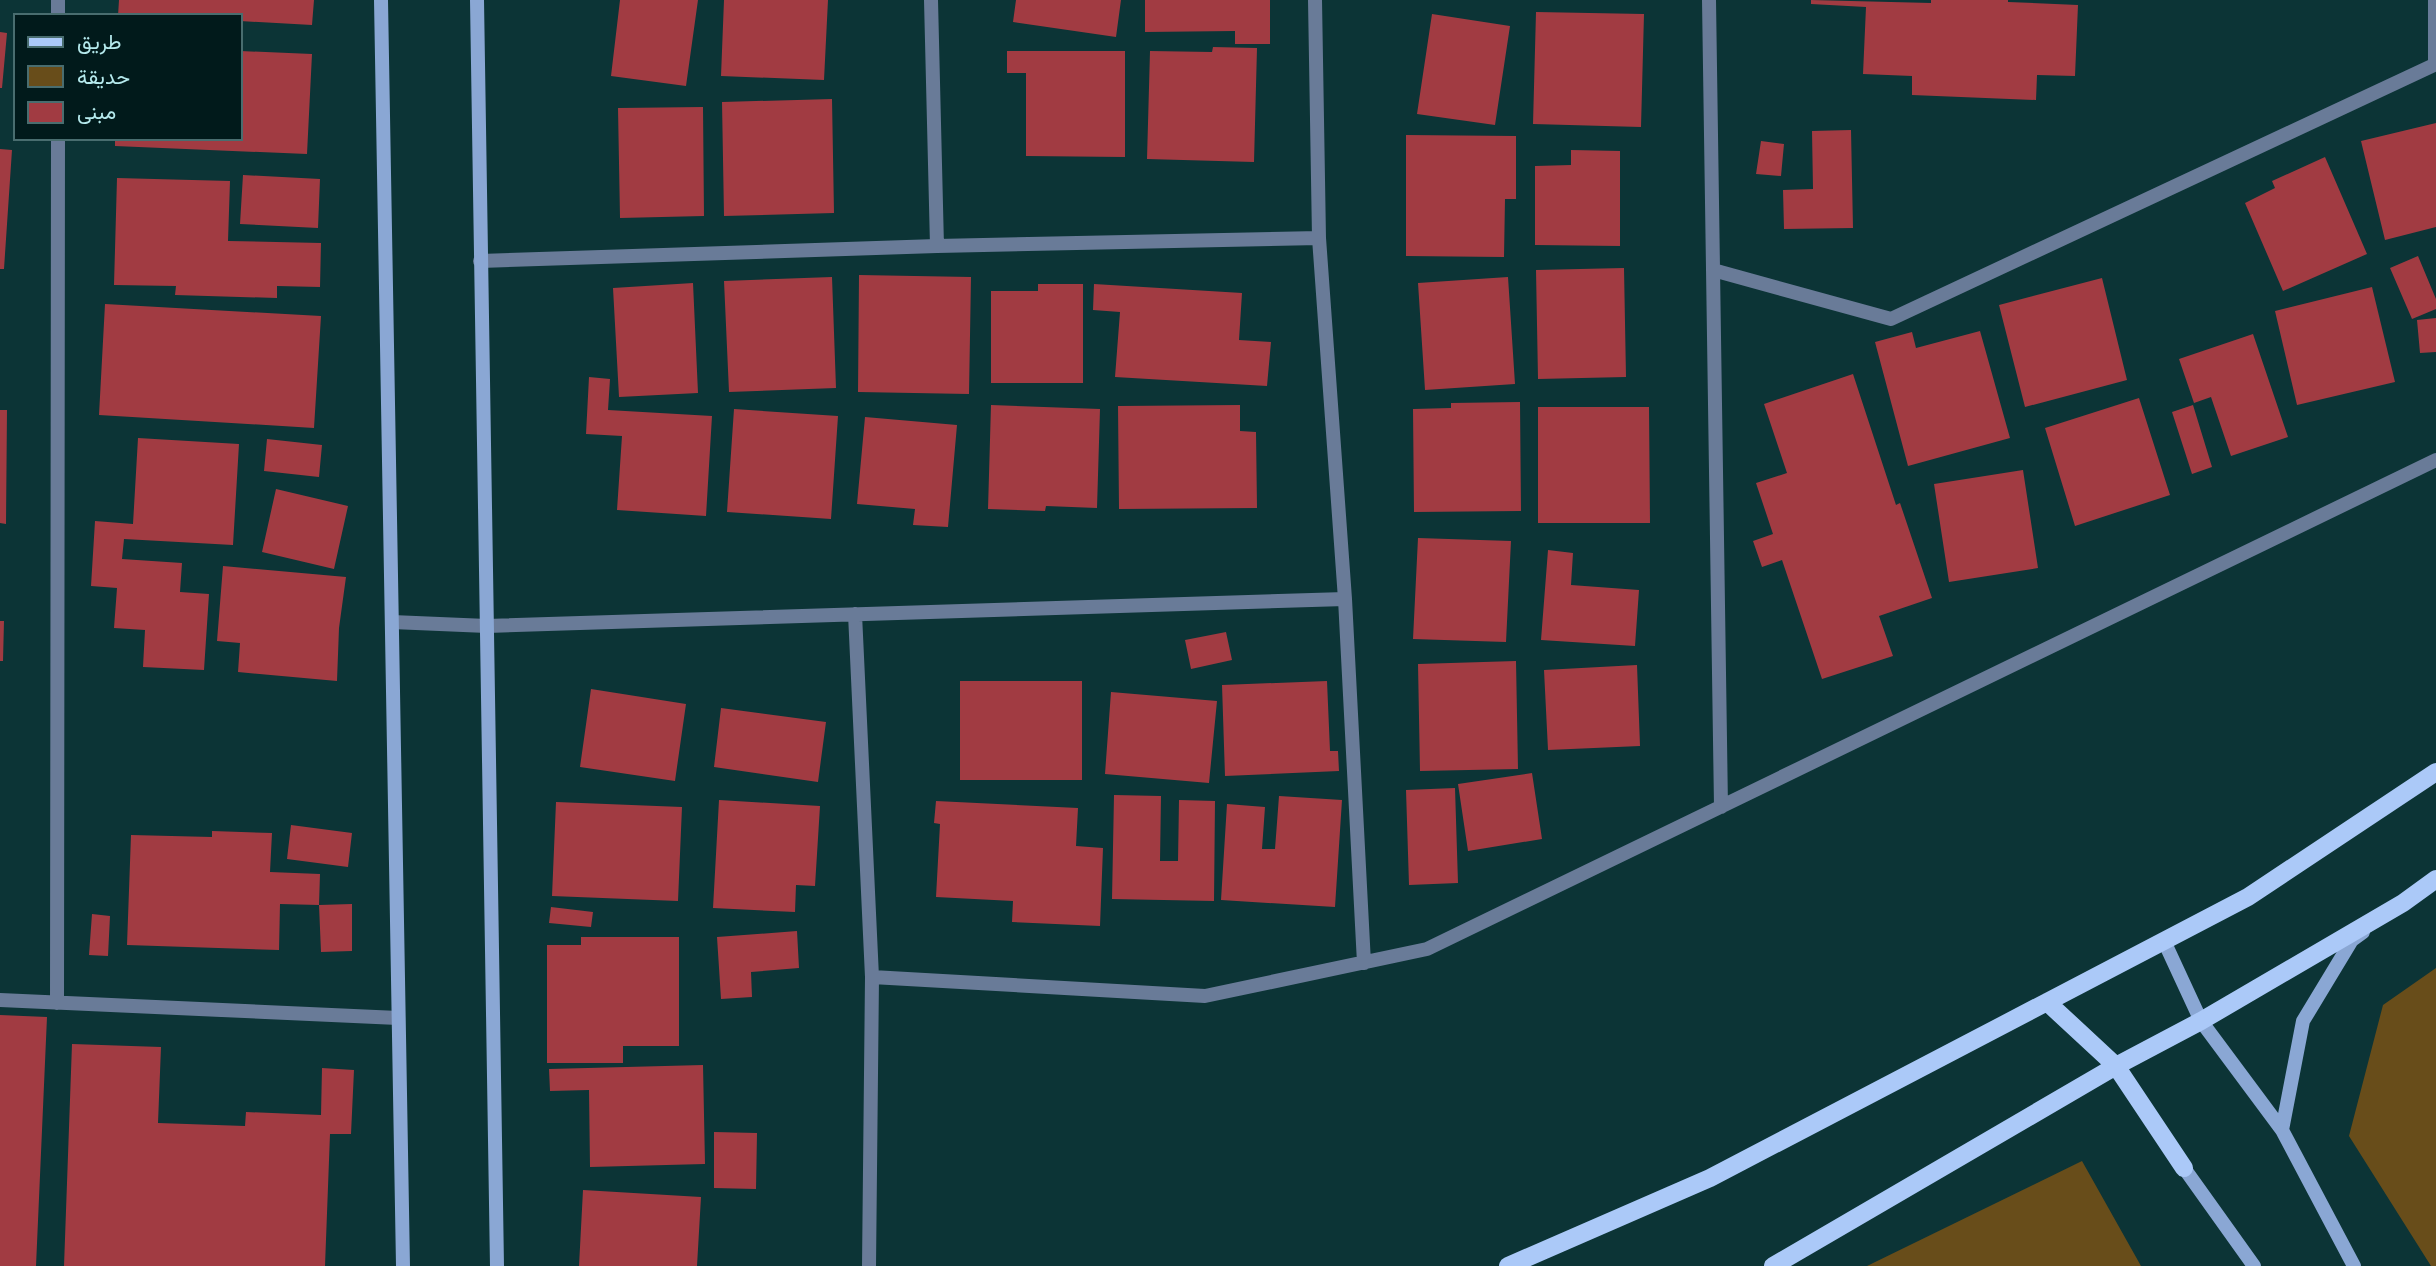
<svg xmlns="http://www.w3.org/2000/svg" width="2436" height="1266" viewBox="0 0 2436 1266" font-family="Karla,Vazirmatn,sans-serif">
<rect width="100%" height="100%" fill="#0c3436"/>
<path fill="#684d1a" d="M2436 968V1266H2431L2349 1136 2383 1005Z
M2082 1161 2141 1266H1867Z"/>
<path fill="#a13b42" d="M119 0H314L312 25 240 21V16H118Z
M620 0H698L686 86 611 76Z
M724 0H828L824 80 721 76Z
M1016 0H1121L1116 37 1013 22Z
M1145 0H1270V44H1235V31L1145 32Z
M1811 0 1931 3V0H2008V2L2078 5 2075 76 2037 75 2036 100 1912 95V76L1863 74 1866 7 1811 4Z
M1536 12 1644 14 1641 127 1533 124Z
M1432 14 1510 26 1495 125 1417 114Z
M0 32 7 33 2 88H0Z
M1213 47 1257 48 1254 162 1147 159 1150 51 1212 52Z
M240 51 312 54 307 154 115 146V138H240Z
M1007 51H1125V157L1026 156V73H1007Z
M832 99 834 213 724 216 722 102Z
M703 107 704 216 620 218 618 108Z
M2436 123V227L2385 240 2361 141Z
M1851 130 1853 228 1784 229 1783 190 1813 189 1812 131Z
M1406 135 1516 136V199H1505L1504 257 1406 256Z
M1761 141 1784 144 1781 176 1756 174Z
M0 149 12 150 4 269H0Z
M1571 150 1620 151V246L1535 245V166L1571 165Z
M2325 157 2367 254 2283 291 2245 203 2275 188 2272 181Z
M243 175 320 179 318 228 240 224Z
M117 178 230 181 228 241 321 243 320 287 277 286V298L175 295 176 286 114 285Z
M2418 256 2436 299V309L2412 319 2390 268Z
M1624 268 1626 377 1538 379 1536 270Z
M859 275 971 277 969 394 858 392Z
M832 277 836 388 729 392 724 281Z
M1508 277 1515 384 1425 390 1418 283Z
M2102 278 2127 380 2025 407 1999 305Z
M693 283 698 393 619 397 613 288Z
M1038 284H1083V383H991V291H1038Z
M1094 284 1242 293 1239 340 1271 342 1267 386 1115 377 1120 312 1093 310Z
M2372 287 2395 382 2297 405 2275 311Z
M105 304 321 316 314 428 99 415Z
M2436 318V352L2420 353 2417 320Z
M1980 331 2010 438 1908 466 1875 342 1912 332 1916 348Z
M2253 334 2288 437 2231 456 2211 397 2194 403 2179 359Z
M1853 374 1896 505 1900 503 1932 598 1879 616 1893 656 1822 679 1782 560 1762 567 1753 541 1773 534 1756 483 1787 473 1764 404Z
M589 377 610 379 608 410 712 416 706 516 617 510 622 436 586 434Z
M2139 398 2170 495 2075 526 2045 428Z
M1520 402 1521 511 1414 512 1413 409 1451 408V403Z
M991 405 1100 409 1097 508 1046 506 1045 511 988 509Z
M1240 405V431L1256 432 1257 508 1119 509 1118 406Z
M2193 405 2212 467 2192 474 2172 412Z
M1538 407H1649L1650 523H1538Z
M734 409 838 416 831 519 727 512Z
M0 410H7L6 524 0 523Z
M865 417 957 425 948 527 913 525 915 509 857 504Z
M138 438 239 444 233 545 124 539 122 559 182 563 180 592 209 594 204 670 143 667 145 630 114 628 117 588 91 586 95 521 133 524Z
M267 439 322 445 319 477 264 471Z
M2023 470 2038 568 1949 582 1934 484Z
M276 489 348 506 334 569 262 552Z
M1418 538 1511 541 1506 642 1413 639Z
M1548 550 1573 553 1571 585 1639 590 1635 646 1541 640Z
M223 566 346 577 339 628 337 681 238 672 240 643 217 641Z
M0 621H4L3 661H0Z
M1226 632 1232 660 1191 669 1185 640Z
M1516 661 1518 769 1420 771 1418 664Z
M1637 665 1640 746 1548 750 1544 670Z
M960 681H1082V780H960Z
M1327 681 1330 751H1338L1339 771 1225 776 1222 685Z
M591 689 686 704 675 781 580 767Z
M1111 692 1217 701 1209 783 1105 774Z
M721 708 826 722 818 782 714 767Z
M1532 773 1542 839 1468 851 1458 784Z
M1455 788 1458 883 1409 885 1406 790Z
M1114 795 1161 796 1160 861H1178L1179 800 1215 801 1214 901 1112 899Z
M1279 796 1342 800 1335 907 1221 900 1227 804 1265 807 1262 849H1275Z
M719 800 820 806 815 886 796 885 795 912 713 908Z
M936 801 1078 808 1076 846 1103 848 1100 926 1012 922 1013 901 936 897 940 824 934 823Z
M556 802 682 807 678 901 552 896Z
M291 825 352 833 348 867 287 859Z
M212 831 272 833 270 872 320 874 319 905 280 904 279 950 127 945 131 835 212 837Z
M352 904V951L321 952 319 905Z
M551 907 593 912 591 927 549 923Z
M92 914 110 916 108 956 89 955Z
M797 931 799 968 751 972 752 997 721 999 717 937Z
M581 937H679V1046H623V1063H547V945H581Z
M0 1015 47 1017 36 1266H0Z
M72 1044 161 1047 158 1123 245 1126 246 1112 321 1115 322 1068 354 1070 351 1134H330L325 1266H64Z
M703 1065 705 1164 590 1167 589 1090 550 1091 549 1069Z
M714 1132 757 1133 756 1189 714 1188Z
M583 1190 701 1197 697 1266H579Z"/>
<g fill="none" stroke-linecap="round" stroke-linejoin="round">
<path stroke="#697b98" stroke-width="14" d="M931 0 937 246 1319 238
M1315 0 1319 238 1345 599 1364 963
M1709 0 1721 807
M58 16V0
M2435 65V0
M480 261 937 246
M1713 270 1891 319 2436 64
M855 614 872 977 869 1266
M392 622 487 626 1345 599
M872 977 1205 996 1427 949 2436 460
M0 1000 398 1018
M57 1003 58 138"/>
<path stroke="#8aa7d4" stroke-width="14" d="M381 0 403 1266
M477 0 497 1266
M2164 941 2201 1021 2282 1130 2354 1266
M2282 1130 2303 1021 2352 940 2363 932
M2184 1168 2254 1266"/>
<path stroke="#abc9f8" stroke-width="18" d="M2047 1002 2116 1066 2184 1168
M1508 1266 1710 1178 2248 897 2436 772
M1773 1266 2116 1066 2201 1021 2403 903 2436 879"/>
</g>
<rect x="14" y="14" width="228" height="126" fill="#011a1b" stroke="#496d6f" stroke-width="2"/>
<rect x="28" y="37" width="35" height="10" fill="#abc9f8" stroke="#496d6f" stroke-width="2"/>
<text x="77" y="49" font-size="21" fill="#b5eaed">طريق</text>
<rect x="28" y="66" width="35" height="21" fill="#684d1a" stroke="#496d6f" stroke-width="2"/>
<text x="77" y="84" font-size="21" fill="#b5eaed">حديقة</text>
<rect x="28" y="102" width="35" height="21" fill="#a13b42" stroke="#496d6f" stroke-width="2"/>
<text x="77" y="119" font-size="21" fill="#b5eaed">مبنى</text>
</svg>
